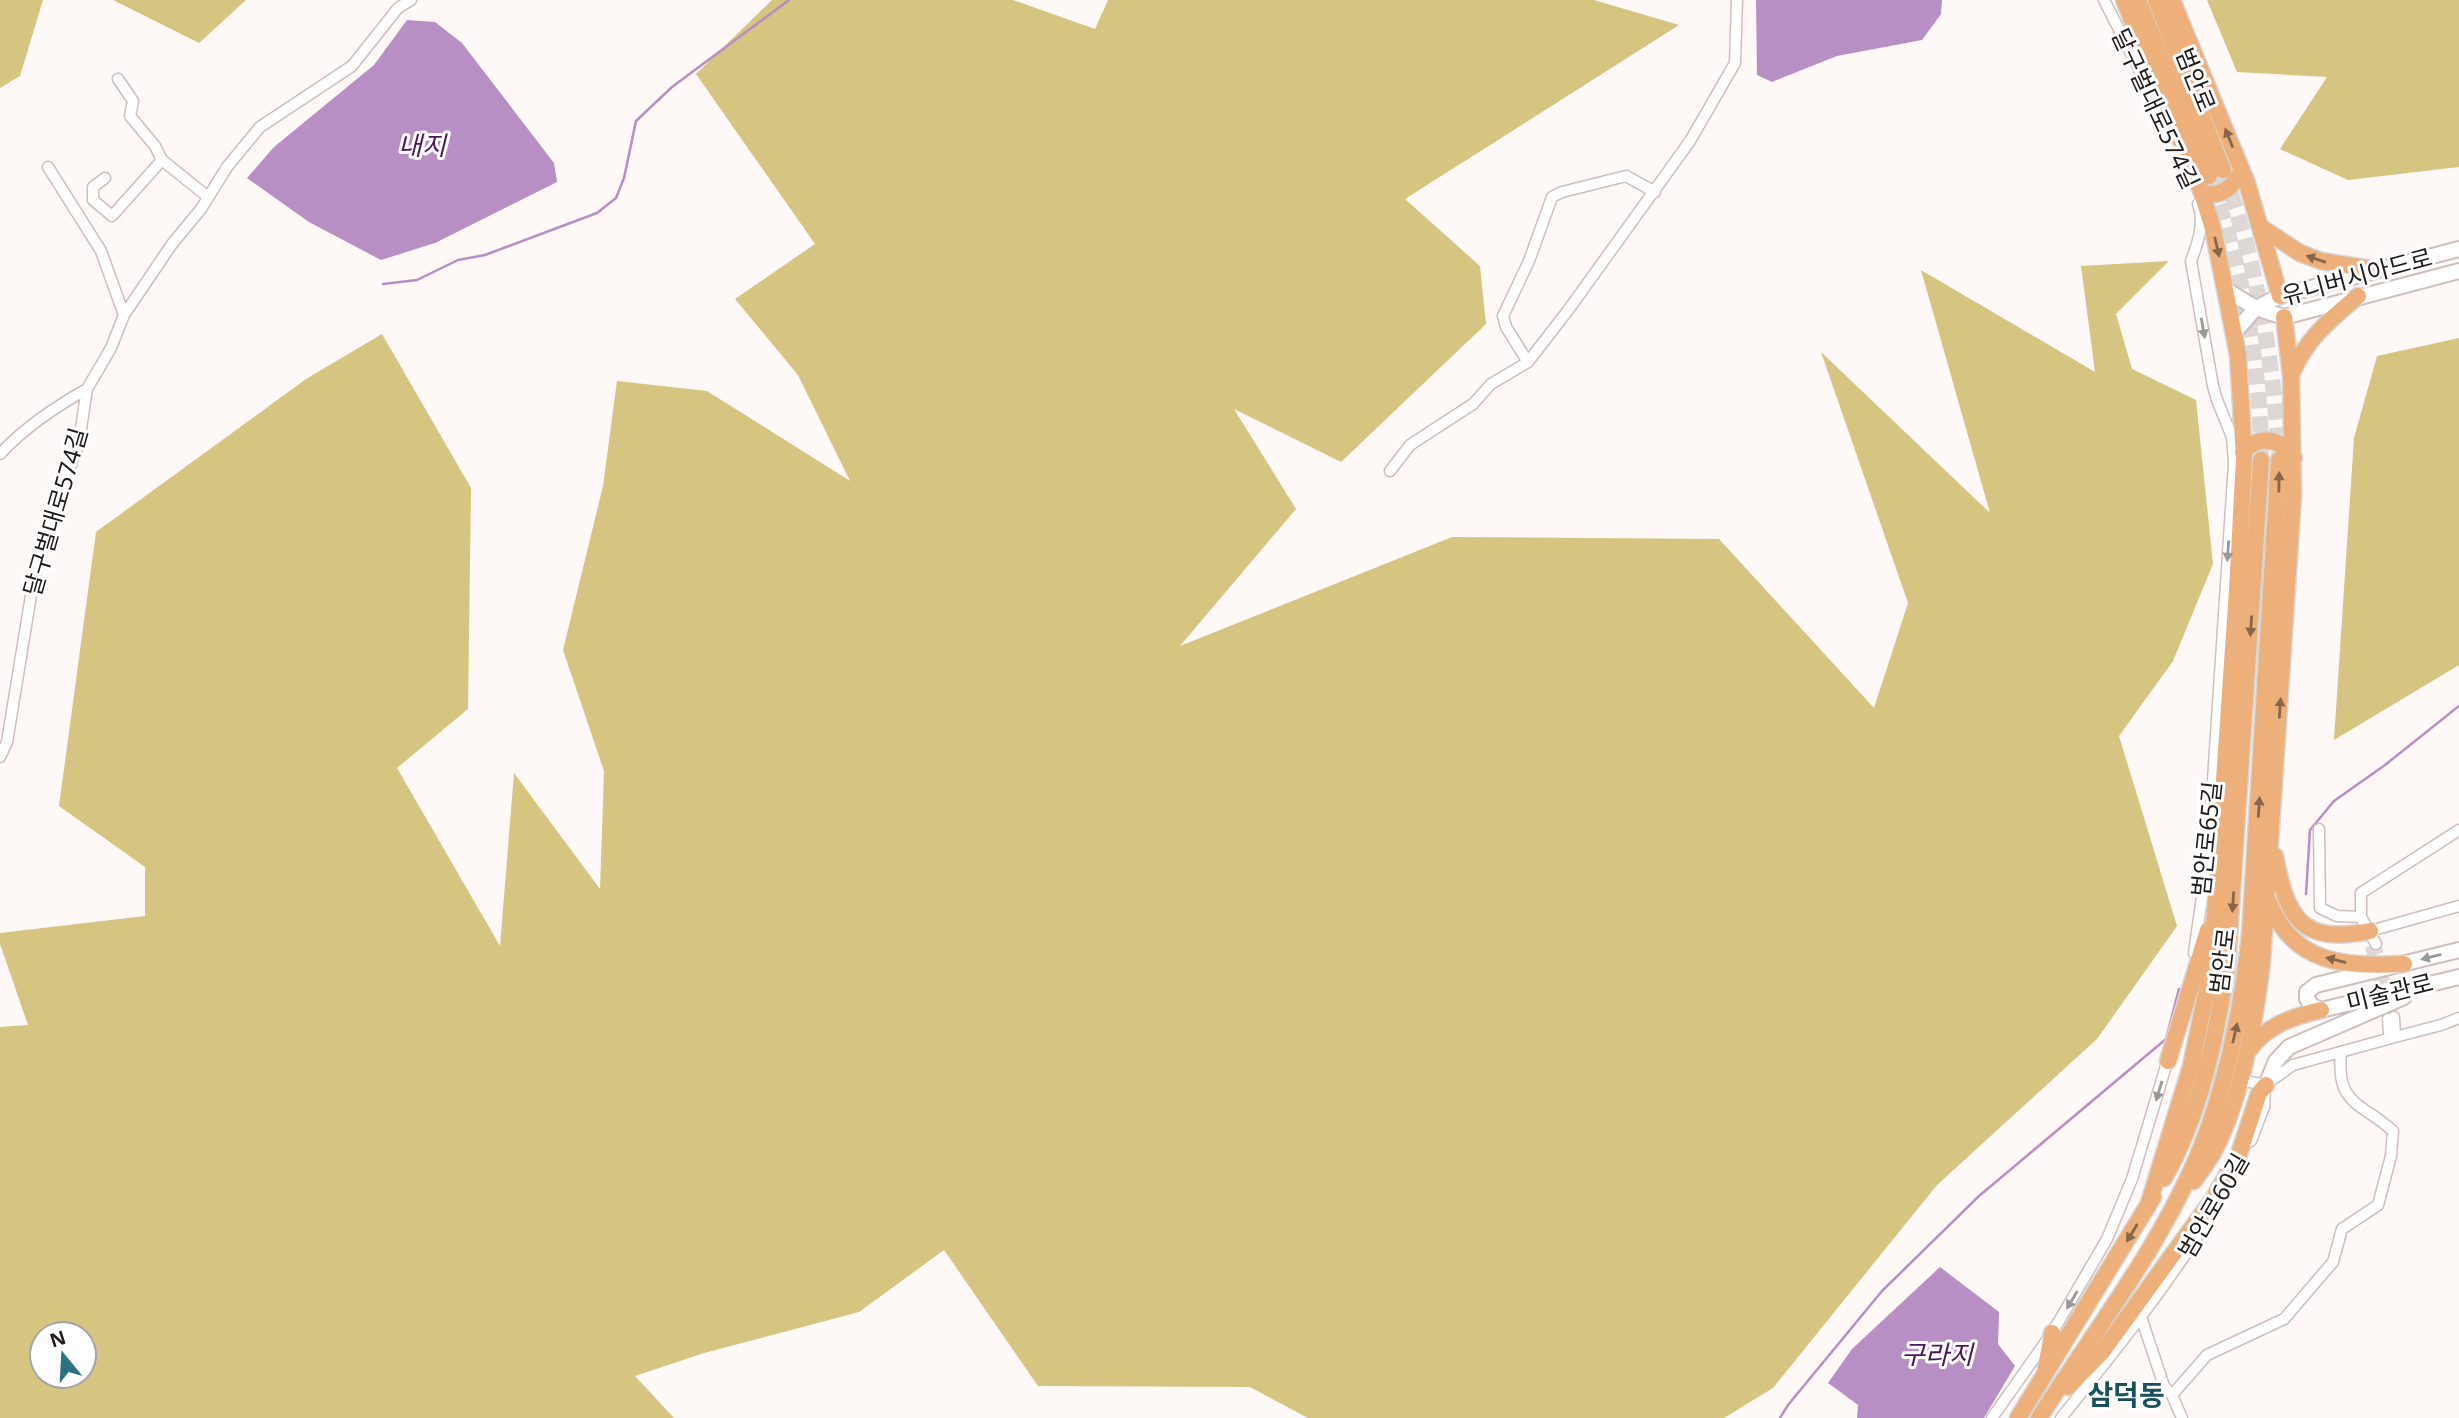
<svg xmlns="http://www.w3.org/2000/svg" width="2459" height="1418" viewBox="0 0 2459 1418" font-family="'Noto Sans','Noto Sans KR',sans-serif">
<rect width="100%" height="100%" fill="#fef8f7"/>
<path fill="#d6c481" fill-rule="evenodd" d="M0 0H43L20 76 0 88Z
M113 0H246L199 43Z
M772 0H1013L1095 29 1108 0H1594L1679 25 1405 199 1480 266 1486 324 1341 462 1234 409 1296 509 1180 646 1452 537 1719 539 1874 708 1908 603 1821 352 1990 513 1921 270 2095 372 2081 266 2169 261 2116 314 2132 369 2196 400 2213 564 2173 661 2119 736 2177 926 2097 1039 1937 1185 1773 1388 1724 1418H1308L1250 1387 1038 1386 944 1250 859 1312 704 1353 635 1376 674 1418H0V1027L28 1025 0 944V933L145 916V867L59 806 96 532 306 379 382 334 471 488 468 709 397 768 500 946 514 773 600 889 604 771 563 650 603 486 617 381 707 391 850 481 798 375 735 299 815 244 696 74ZM42 1334H84V1376H42Z
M2207 0H2459V167L2348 180 2280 149 2327 77 2237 72Z
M2459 338V665L2334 740 2354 438 2377 356Z"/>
<path fill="#b78fc4" d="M1756 0H1942L1941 14 1922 40 1837 56 1772 82 1757 75Z
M407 20 435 22 462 43 554 163 557 182 435 243 381 260 309 222 247 178 274 147 374 65Z
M1940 1267 1999 1312 1998 1344 2015 1366 1984 1418H1857L1858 1405 1828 1383 1852 1349Z"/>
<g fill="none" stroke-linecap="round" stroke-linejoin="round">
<path stroke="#b78fc4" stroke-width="2.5" d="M383 284 417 280 458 260 485 255 597 213 616 198 624 178 636 121 672 87 789 0
M2306 894 2310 830 2334 801 2385 765 2459 706
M1780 1418 1788 1405 1882 1291 1979 1196 2166 1039 2179 989"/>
<path stroke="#ddd7d6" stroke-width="10" stroke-dasharray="10 5" stroke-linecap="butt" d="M2376 944 2394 1017
M2370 946 2388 1019"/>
<path stroke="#ddd7d6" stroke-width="16" stroke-dasharray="16 8" stroke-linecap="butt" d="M2223 170C2256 262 2273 357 2279 454
M2211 182C2243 270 2261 367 2261 460"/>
<g stroke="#cebfbd" stroke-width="13">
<path id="minor" d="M2104 0 2164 118
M118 79 133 101 130 116 155 146 162 160 208 197
M48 167 101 251 124 315
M105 178 93 187V200L112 216 162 160
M1528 362 1506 327 1503 316 1529 261 1552 197 1562 192 1626 176 1655 192
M0 454C25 427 55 407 87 389
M1390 471 1410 445 1473 404 1491 384 1528 362 1569 309 1690 141 1735 63 1737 0
M0 757 7 742 33 583 43 543 79 442 87 389 111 348 124 315 172 244 201 209 227 167 260 127 352 66 398 8 411 0
M2319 829 2320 908 2337 916 2361 917 2376 944
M2361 917V893L2459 830
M2370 931 2459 906
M2194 953 2208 855 2234 463 2232 437 2217 400 2213 386 2191 261C2198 243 2205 222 2198 204
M2388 1019 2389 1033 2395 1037 2441 1025 2459 1018
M2245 1081 2266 1085
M2269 1082 2293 1065 2395 1037 2394 1017
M2251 1141 2264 1107 2265 1089
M2141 1317 2164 1386 2172 1395 2207 1355 2284 1319 2333 1262 2342 1229 2378 1205 2391 1156 2393 1131C2359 1101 2336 1105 2341 1052
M2172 1395 2182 1418
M1992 1418 2052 1333 2107 1239 2132 1179 2169 1056
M2061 1418C2115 1351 2169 1284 2214 1210"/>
</g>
<g stroke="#cebfbd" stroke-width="18">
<path id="secondary" d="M2226 290 2256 308 2284 317 2459 271
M2235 332 2256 308 2280 296 2459 249
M2459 950 2316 985 2307 992V999L2312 1006 2321 1010 2459 977
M2266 1085 2276 1061 2289 1047 2404 997"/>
</g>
<g stroke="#d7d6d6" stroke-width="19">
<path id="trunk" d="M2124 0 2202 193 2213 229 2238 355 2244 458 2237 590 2211 970 2191 1066 2148 1206
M2138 0 2209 176
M2156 0 2223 170
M2172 0 2247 183 2280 296
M2202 193C2222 198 2233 187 2242 170
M2262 228 2300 253 2321 261 2378 270
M2293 371C2307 338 2331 319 2358 296
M2243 452C2260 433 2281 439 2294 458
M2275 856C2287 918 2301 945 2370 931
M2269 902C2293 964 2344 967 2404 964
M2249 1050C2267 1025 2292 1017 2321 1010
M2168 1061 2208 930
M2164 1178C2200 1115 2216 1038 2227 966L2261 460
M2194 1181C2201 1170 2210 1160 2215 1149 2242 1097 2255 1020 2262 962L2293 496 2291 376 2284 317
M2046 1368 2052 1333
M2068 1387 2102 1352 2213 1199 2239 1154 2259 1093 2266 1085
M2018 1418 2153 1197
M2039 1418C2095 1330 2162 1245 2201 1148 2228 1080 2242 1007 2250 934L2279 460"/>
</g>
<use href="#minor" stroke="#fff" stroke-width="10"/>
<use href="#secondary" stroke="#fff" stroke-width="14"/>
<use href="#trunk" stroke="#eeb07b" stroke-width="16"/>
</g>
<defs><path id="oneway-solid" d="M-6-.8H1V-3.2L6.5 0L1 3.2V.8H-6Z" transform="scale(1.75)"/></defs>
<g fill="#88664b">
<use href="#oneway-solid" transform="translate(2229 138) rotate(-112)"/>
<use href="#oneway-solid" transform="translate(2217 247) rotate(77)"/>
<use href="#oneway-solid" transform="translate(2316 259) rotate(-161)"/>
<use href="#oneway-solid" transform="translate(2279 482) rotate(-89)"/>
<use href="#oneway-solid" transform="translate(2251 626) rotate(94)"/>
<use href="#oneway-solid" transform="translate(2280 708) rotate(-86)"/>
<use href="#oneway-solid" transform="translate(2259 807) rotate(-86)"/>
<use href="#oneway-solid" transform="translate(2233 902) rotate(94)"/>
<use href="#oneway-solid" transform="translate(2336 960) rotate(-166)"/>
<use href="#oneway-solid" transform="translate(2235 1033) rotate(-77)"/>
<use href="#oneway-solid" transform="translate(2132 1233) rotate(121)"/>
</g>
<g fill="#9b9898">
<use href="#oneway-solid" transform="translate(2203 328) rotate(80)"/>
<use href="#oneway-solid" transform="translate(2228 551) rotate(94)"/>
<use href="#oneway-solid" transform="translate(2431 957) rotate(166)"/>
<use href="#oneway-solid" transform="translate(2159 1091) rotate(107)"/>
<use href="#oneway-solid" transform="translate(2072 1300) rotate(121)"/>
</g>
<g text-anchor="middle" stroke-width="6" stroke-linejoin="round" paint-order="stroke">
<g font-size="24" fill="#211b1b" stroke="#fff">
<text transform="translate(2195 80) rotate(68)" y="8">범안로</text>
<text transform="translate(2155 109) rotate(65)" y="8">달구벌대로574길</text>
<text transform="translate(2357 277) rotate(-15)" y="8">유니버시아드로</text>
<text transform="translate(56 512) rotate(-74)" y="8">달구벌대로574길</text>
<text transform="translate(2207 839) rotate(-84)" y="8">범안로65길</text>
<text transform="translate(2223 961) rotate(-83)" y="8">범안로</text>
<text transform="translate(2390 993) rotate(-14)" y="8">미술관로</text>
<text transform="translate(2214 1206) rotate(-60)" y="8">범안로60길</text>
</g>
<g font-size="26" font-style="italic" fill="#491758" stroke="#fff">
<text x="422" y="155">내지</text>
<text x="1937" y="1364">구라지</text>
</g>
<g font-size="28" font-weight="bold" fill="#18505c" stroke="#fff">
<text x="2126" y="1405">삼덕동</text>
</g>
</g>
<g transform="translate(63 1355) rotate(342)"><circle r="33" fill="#ffffff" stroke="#a6a4a4" stroke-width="2"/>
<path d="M0-5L12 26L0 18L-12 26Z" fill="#2d7281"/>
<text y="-10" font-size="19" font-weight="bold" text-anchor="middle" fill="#211b1b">N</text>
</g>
</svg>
